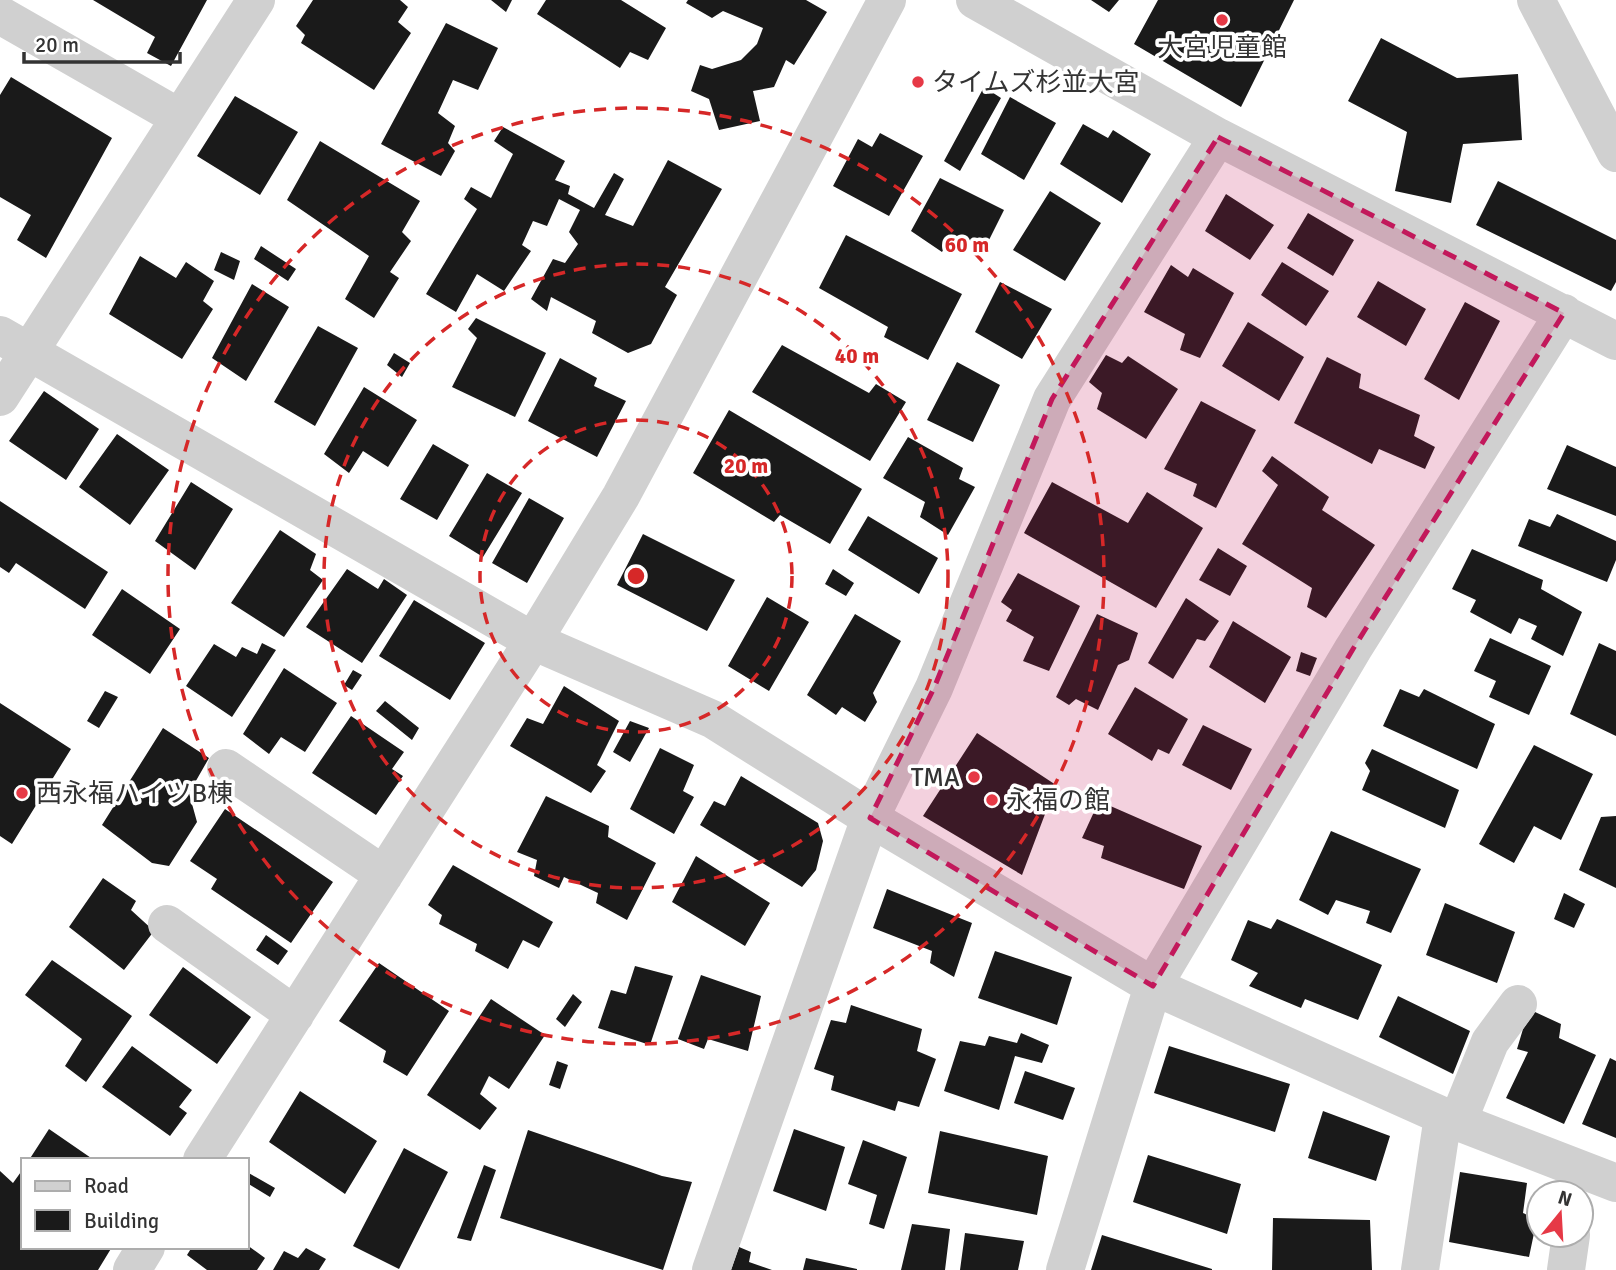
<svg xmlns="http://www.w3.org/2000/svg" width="1616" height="1270" viewBox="0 0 1616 1270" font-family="Signika,'Noto Sans JP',sans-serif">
<rect width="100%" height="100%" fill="#fff"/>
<path fill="#1a1a1a" d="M93 0H207L171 66 147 53 155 37Z
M313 0H400L408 7 398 22 411 33 374 90 301 43 305 35 296 26Z
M491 0H512L506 12Z
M546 0H621L666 28 648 60 630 52 620 68 537 14Z
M688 0H806L827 12 794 65 786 60 774 87 753 91 760 121 719 130 709 99 691 91 700 65 712 69 741 60 757 44 763 28 723 11 712 18 686 3Z
M1091 0H1119L1109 12Z
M1158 0H1294L1241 107 1134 44Z
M446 23 498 48 478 90 453 80 438 113 455 126 448 143 455 151 441 176 381 144Z
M1381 38 1457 78 1518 74 1522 140 1463 144 1451 203 1395 191 1407 132 1348 101Z
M11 77 112 138 46 258 17 240 31 215 0 197V95Z
M984 87 1001 98 960 171 944 161Z
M235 96 298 132 260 195 197 156Z
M1010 97 1056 123 1024 180 981 154Z
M1083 124 1108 138 1113 130 1151 154 1122 203 1060 164Z
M503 127 565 161 555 180 570 186 568 194 594 208 614 173 624 179 605 215 633 226 668 160 722 189 665 287 677 295 651 344 628 353 592 333 596 321 551 297 547 311 531 299 553 259 565 263 578 244 569 232 580 210 559 199 547 226 533 221 522 245 531 251 504 291 477 274 456 312 426 294 477 209 464 199 471 187 491 198 513 154 494 141Z
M880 133 923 156 889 216 833 186 858 139 872 147Z
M320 141 420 201 402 232 411 241 390 272 399 278 374 318 345 299 369 256 287 200Z
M940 178 1004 210 985 248 965 238 959 247 948 241 942 252 911 231Z
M1498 181 1616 240V282L1611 291 1476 225Z
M1050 191 1101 223 1065 281 1013 250Z
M1226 194 1274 225 1250 260 1205 231Z
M1308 213 1354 240 1333 276 1287 248Z
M846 235 962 294 928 360 884 337 888 327 819 288Z
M261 246 296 269 288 281 254 259Z
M221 252 240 261 234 280 214 270Z
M140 256 176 278 186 262 214 281 203 301 213 309 182 359 109 314Z
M1282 262 1329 291 1306 326 1261 295Z
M1171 265 1188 277 1193 268 1234 293 1200 358 1180 350 1185 334 1144 312Z
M1378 281 1426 309 1406 346 1357 317Z
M1000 282 1052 309 1022 359 975 332Z
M252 284 289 307 246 381 212 358Z
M1465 302 1500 321 1459 400 1424 379Z
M476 318 546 353 515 417 452 387 477 338 468 329Z
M1248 322 1304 357 1279 401 1222 366Z
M318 326 358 348 315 426 274 402Z
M782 345 869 393 876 384 906 402 870 461 752 392Z
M394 353 410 363 402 377 387 365Z
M1106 355 1122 363 1128 356 1178 389 1146 439 1097 409 1102 393 1089 382Z
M1327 357 1361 374 1359 388 1420 415 1414 436 1435 447 1425 469 1379 449 1372 464 1294 423Z
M560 358 597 378 594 386 626 401 597 457 528 421Z
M957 362 1000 385 973 442 927 420Z
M364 387 417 420 388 467 363 451 349 473 324 454Z
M44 391 99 429 66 480 9 441Z
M1201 401 1256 430 1216 508 1193 496 1197 484 1164 469Z
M729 410 862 489 830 544 780 515 774 522 693 473Z
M117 434 169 470 130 525 79 487Z
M908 437 963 468 959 479 975 487 948 535 920 517 925 502 883 478Z
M433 444 469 465 437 520 400 499Z
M1567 445 1616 467V516L1547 489Z
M1272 456 1329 497 1322 510 1375 545 1326 618 1307 607 1312 588 1242 544 1278 485 1262 471Z
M487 473 522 493 483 557 449 536Z
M191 482 233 509 195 570 155 541Z
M1052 482 1128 523 1147 492 1203 528 1156 608 1024 533Z
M529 498 564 518 527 583 492 563Z
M0 501 108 572 85 609 16 563 9 573 0 567Z
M1557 514 1616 541V560L1607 582 1518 546 1529 519 1550 527Z
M868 516 938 558 919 594 848 550Z
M280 530 316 554 310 570 323 580 284 637 231 603Z
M643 534 735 580 707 631 617 585Z
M1218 548 1247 566 1230 596 1199 580Z
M1472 549 1543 580 1541 589 1582 612 1563 656 1531 639 1537 626 1519 618 1511 634 1470 612 1476 600 1452 589Z
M347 569 378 589 384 579 407 595 362 663 306 627Z
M833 569 854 583 846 596 825 584Z
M1018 573 1080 606 1049 671 1023 661 1034 637 1006 621 1012 610 1001 602Z
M122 589 180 629 150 674 92 635Z
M767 597 809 622 769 691 728 666Z
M1186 598 1219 621 1205 641 1197 639 1173 679 1148 663Z
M414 600 485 643 450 700 379 656Z
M855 614 901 641 873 693 877 702 865 722 842 707 836 715 807 695Z
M1097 614 1138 633 1129 660 1118 665 1098 710 1076 699 1069 705 1056 697Z
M1233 621 1291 657 1265 703 1209 667Z
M1490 638 1551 666 1529 715 1489 697 1496 681 1474 671Z
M262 643 276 650 232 717 186 686 214 644 236 657 242 647 257 654Z
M1599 643 1616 651V736L1570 714Z
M1301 652 1317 658 1310 676 1296 671Z
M284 668 337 703 305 752 281 737 269 754 243 734Z
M353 670 362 675 352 690 344 685Z
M564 686 619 721 597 765 606 771 591 793 510 746 527 718 543 724Z
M1135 687 1188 719 1169 754 1158 749 1152 761 1108 734Z
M1400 689 1419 697 1424 689 1495 724 1477 769 1383 726Z
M105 691 118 697 99 728 87 721Z
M385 701 419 728 412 740 376 711Z
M0 703 71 749 12 844 0 836Z
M351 716 404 752 392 769 403 776 376 815 312 773Z
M630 721 649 728 630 762 613 752Z
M1203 725 1252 749 1231 790 1182 765Z
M163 728 209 758 189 793 197 822 169 866 152 863 102 825Z
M977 733 1056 785 1022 875 923 816Z
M1534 745 1593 774 1561 840 1534 826 1514 863 1479 844Z
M660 748 694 765 683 791 694 797 674 834 630 809Z
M1372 749 1459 790 1445 828 1362 790 1370 771 1365 763Z
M741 776 818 823 823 841 816 870 802 887 700 825 714 801 725 806Z
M546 796 609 826 608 837 656 863 627 920 596 903 598 893 564 877 559 888 534 876 537 860 517 852Z
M1099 801 1202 846 1184 889 1101 858 1104 846 1082 838Z
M225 809 333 882 291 943 211 889 217 879 190 861Z
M1616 816V888L1579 870 1601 817Z
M1331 831 1421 869 1391 933 1366 923 1370 911 1336 900 1328 915 1299 900Z
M696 856 770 903 745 946 672 902Z
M453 865 553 922 539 948 523 940 508 969 475 951 477 944 439 924 442 915 428 905Z
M103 878 136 901 131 910 154 931 124 970 69 927Z
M887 889 972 923 954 977 930 963 932 951 873 928Z
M1564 893 1585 904 1574 928 1554 919Z
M1445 903 1515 932 1497 983 1426 955Z
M1277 919 1382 965 1358 1020 1305 999 1301 1008 1249 986 1258 973 1231 960 1248 920 1271 929Z
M266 935 288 951 278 965 256 950Z
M995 951 1072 977 1057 1025 978 998Z
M52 960 132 1016 86 1082 65 1066 82 1039 25 995Z
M379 963 449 1011 407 1076 383 1062 386 1051 339 1021Z
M635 966 673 976 650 1045 598 1028 611 990 626 994Z
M183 967 251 1017 217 1064 149 1015Z
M701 975 761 996 748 1051 708 1039 704 1049 678 1039Z
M573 994 582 1002 565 1027 556 1019Z
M1398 996 1470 1031 1453 1074 1379 1037Z
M491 999 545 1035 509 1089 489 1076 480 1094 497 1108 480 1130 427 1095Z
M851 1005 922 1029 917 1051 936 1059 919 1107 898 1101 895 1111 831 1090 834 1076 814 1069 831 1020 846 1023Z
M1535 1012 1561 1024 1559 1038 1596 1055 1564 1124 1506 1098 1528 1052 1517 1049 1523 1029Z
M1021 1033 1049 1045 1042 1063 1015 1056 999 1110 944 1091 960 1041 985 1046 989 1036 1017 1043Z
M132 1046 192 1090 179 1107 187 1113 170 1136 102 1087Z
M1169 1046 1290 1084 1275 1132 1154 1093Z
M1610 1058 1616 1061V1138L1582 1124Z
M557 1061 568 1065 560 1089 549 1085Z
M1025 1071 1075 1088 1063 1120 1014 1103Z
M300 1091 377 1141 345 1194 269 1142Z
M1323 1111 1390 1136 1376 1181 1308 1158Z
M49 1129 94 1160H29Z
M794 1129 845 1147 826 1211 773 1191Z
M528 1130 662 1176 692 1182 663 1270 500 1218Z
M940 1131 1048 1156 1037 1215 928 1193Z
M863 1140 907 1157 884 1229 869 1224 877 1195 848 1184Z
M404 1148 448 1172 399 1269 353 1246Z
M1148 1155 1241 1184 1227 1234 1133 1202Z
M484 1165 496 1170 471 1241 457 1238Z
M23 1169V1247H112L98 1270H0V1171L13 1183Z
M247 1172 275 1188 270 1197 247 1183Z
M1460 1172 1527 1183 1523 1213 1537 1219 1529 1257 1449 1242Z
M1273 1218 1370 1220 1372 1270H1272Z
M912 1224 950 1229 945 1270H901Z
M965 1233 1024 1241 1018 1270H960Z
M1102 1235 1212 1269V1270H1091Z
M247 1245 265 1258 257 1270H207L187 1255 192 1247H247Z
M739 1247 751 1252 749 1262 772 1270H731Z
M306 1248 326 1259 319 1270H273L284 1251 298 1258Z
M806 1258 857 1269V1270H803Z"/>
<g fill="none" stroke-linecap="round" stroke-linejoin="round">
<path stroke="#d0d0d0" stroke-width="38" d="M975 0 1218 137 1616 341
M1536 0 1616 153
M0 15 180 118
M0 335 533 641 712 719 870 818 1153 986 1443 1116 1616 1183
M0 397 256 0
M226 768 384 875
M167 924 295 1015
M1458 1121 1490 1042 1518 1004
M202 1160 533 641 621 496 887 0
M132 1270 146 1247
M711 1270 870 818 934 688 1052 399 1218 137
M1065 1270 1153 986 1353 649 1564 313
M1420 1270 1443 1116
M1566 1270 1571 1235"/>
</g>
<path fill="#c2185b" fill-opacity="0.2" stroke="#c2185b" stroke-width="5" stroke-dasharray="14 9" stroke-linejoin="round" d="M1218 137 1564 313 1353 649 1153 986 870 818 934 688 1052 399Z"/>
<g fill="none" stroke="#d62828" stroke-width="3.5" stroke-dasharray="12 9">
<circle cx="636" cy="576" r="156"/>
<circle cx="636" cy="576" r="312"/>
<circle cx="636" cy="576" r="468"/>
</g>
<g fill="#e63946" stroke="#fff" stroke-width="2.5">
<circle cx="1222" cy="20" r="7"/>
<circle cx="918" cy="82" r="7"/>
<circle cx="974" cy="777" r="7"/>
<circle cx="22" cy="793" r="7"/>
<circle cx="992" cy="800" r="7"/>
</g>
<g text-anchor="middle" stroke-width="7" stroke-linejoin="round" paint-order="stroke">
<g font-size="26" fill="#333" stroke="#fff" text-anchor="start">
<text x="1222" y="56" text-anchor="middle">大宮児童館</text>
<text x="932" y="91">タイムズ杉並大宮</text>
<text x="960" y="786" text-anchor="end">TMA</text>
<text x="36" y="802">西永福ハイツB棟</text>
<text x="1006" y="809">永福の館</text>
</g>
</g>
<circle cx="636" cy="576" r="10" fill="#d62828" stroke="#fff" stroke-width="3.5"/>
<g font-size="21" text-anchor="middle" font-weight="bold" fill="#d62828" stroke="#fff" stroke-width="7" stroke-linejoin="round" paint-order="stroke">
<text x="967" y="252">60 m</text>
<text x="857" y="363">40 m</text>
<text x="746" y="473">20 m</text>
</g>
<rect x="21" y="1158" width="228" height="91" fill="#ffffff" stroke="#adadad" stroke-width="2"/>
<rect x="35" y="1181" width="35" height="10" fill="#d0d0d0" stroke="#adadad" stroke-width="2"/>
<text x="84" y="1193" font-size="21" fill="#333333">Road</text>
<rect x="35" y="1210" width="35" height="21" fill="#1a1a1a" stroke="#adadad" stroke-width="2"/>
<text x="84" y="1228" font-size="21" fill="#333333">Building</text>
<g transform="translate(1560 1214) rotate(18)"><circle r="33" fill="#ffffff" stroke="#adadad" stroke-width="2"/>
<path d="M0-5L12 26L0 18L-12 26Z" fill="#e63946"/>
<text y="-10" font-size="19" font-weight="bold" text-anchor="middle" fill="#333333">N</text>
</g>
<path d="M24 52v10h156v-10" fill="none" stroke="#333333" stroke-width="3.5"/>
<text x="35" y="52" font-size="21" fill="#333333" stroke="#ffffff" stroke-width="5" paint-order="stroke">20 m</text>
</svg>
